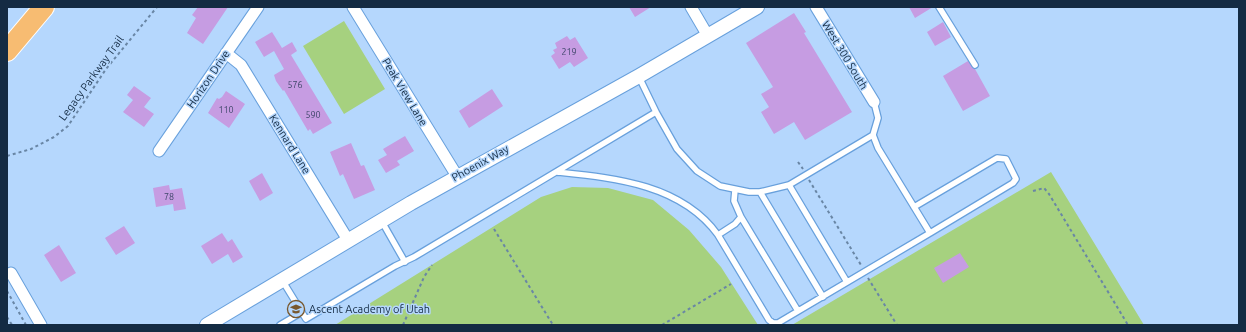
<svg xmlns="http://www.w3.org/2000/svg" width="1246" height="332" viewBox="0 0 1246 332" font-family="Ubuntu,sans-serif">
<rect width="100%" height="100%" fill="#b5d7fd"/>
<path fill="#a6d17f" d="M344 21 385 89 344 114 303 46Z
M1051 172 1144 325H792Z
M572 187 608 188 653 200 689 230 721 267 758 325H335L541 197Z"/>
<path fill="#c69ce2" d="M198 7H228L203 44 187 33 196 18 192 15Z
M629 7H651L635 17Z
M909 7H933L915 18Z
M794 13 806 32 804 33 852 112 805 140 794 122 774 134 761 112 769 107 761 94 773 87 746 43Z
M943 22 951 37 935 46 927 32Z
M272 32 282 48 292 42 297 51 291 55 332 123 313 134 310 129 308 131 284 90 283 91 276 81 274 75 284 69 274 51 264 57 255 42Z
M567 36 570 40 575 37 588 58 574 67 570 62 559 69 551 56 555 53 553 50 557 48 555 43Z
M968 61 975 69 990 96 963 111 943 76Z
M134 86 151 98 144 107 154 114 144 127 123 112 133 100 127 95Z
M492 89 503 106 469 128 459 111Z
M226 91 245 104 229 128 208 113 217 98 219 99 222 97Z
M405 136 414 151 397 161 400 165 386 173 378 160 387 155 383 149Z
M351 143 361 166 364 165 375 190 354 199 343 174 340 176 330 152Z
M262 173 273 193 260 201 249 181Z
M169 185 170 190 182 188 186 209 174 211 173 204 156 207 153 188Z
M124 226 135 243 116 255 105 238Z
M222 233 228 242 232 239 243 257 233 263 228 254 212 264 201 246Z
M59 245 76 273 61 282 44 255Z
M960 253 969 267 943 283 934 268Z"/>
<g fill="none" stroke-linecap="round" stroke-linejoin="round">
<g stroke="#68a0dc" stroke-width="8">
<path id="service" d="M939 7 975 65
M656 112 677 149 697 171 720 186 749 192H760L789 185 873 135 878 118 874 102
M873 135 878 148 930 233 1013 183 1016 179 1006 159 997 158 914 207
M557 172C614 178 681 184 718 235L769 320 773 323H778L930 233
M789 185 847 282
M760 192 823 297
M741 217 798 311
M381 220 405 262
M718 235 735 224 741 217 734 201 735 190
M282 280 306 319 395 266 414 257 656 112 639 77
M280 325 302 312"/>
</g>
<g stroke="#68a0dc" stroke-width="13">
<path id="minor" d="M353 7 457 176
M691 7 708 36
M816 7 874 102
M226 53 241 65 348 240
M159 151 258 7
M11 273 41 325"/>
</g>
<g stroke="#68a0dc" stroke-width="16">
<path id="tertiary" d="M207 325 411 203 639 76 757 7"/>
</g>
<g stroke="#fff" stroke-width="22">
<path id="motorway" d="M7 51 44 7"/>
</g>
<path stroke="#6986a5" stroke-width="2" stroke-dasharray="3 3" stroke-linecap="butt" d="M7 156 31 149 54 137 68 126 106 69 157 7
M798 162 803 169
M809 180 861 265
M1033 191 1044 188 1049 194 1128 325
M494 229 553 325
M868 278 897 325
M7 291 26 325
M7 317 12 325
M403 325 424 277 432 265
M662 325 731 284"/>
<use href="#service" stroke="#fff" stroke-width="5.5"/>
<use href="#minor" stroke="#fff" stroke-width="11"/>
<use href="#tertiary" stroke="#fff" stroke-width="14"/>
<use href="#motorway" stroke="#f7bc72" stroke-width="20"/>
</g>
<defs>
<g id="school-ring" transform="scale(0.9)"><circle r="9.5" fill="#b5d7fd" stroke="#78582e" stroke-width="1.5"/><path d="M0-5L7-2L0 1L-7-2ZM-4 1L0 2.5L4 1V4Q0 6-4 4Z" fill="#78582e"/></g>
</defs>
<g fill-rule="evenodd">
<use href="#school-ring" x="296" y="309"/>
</g>
<g text-anchor="middle" stroke-width="3" stroke-linejoin="round" paint-order="stroke">
<g font-size="9" fill="#40476b">
<text x="569" y="55">219</text>
<text x="295" y="88">576</text>
<text x="226" y="113">110</text>
<text x="313" y="118">590</text>
<text x="169" y="200">78</text>
</g>
<g font-size="11" fill="#142b43" stroke="#b5d7fd">
<text transform="translate(845 55) rotate(59)" y="4">West 300 South</text>
<text transform="translate(91 78) rotate(-54)" y="4">Legacy Parkway Trail</text>
<text transform="translate(208 79) rotate(-56)" y="4">Horizon Drive</text>
<text transform="translate(405 92) rotate(59)" y="4">Peak View Lane</text>
<text transform="translate(290 144) rotate(58)" y="4">Kennard Lane</text>
<text transform="translate(480 163) rotate(-29)" y="4">Phoenix Way</text>
</g>
<g font-size="11" fill="#142b43" stroke="#b5d7fd" text-anchor="start">
<text x="309" y="313">Ascent Academy of Utah</text>
</g>
</g>
<rect width="1246" height="332" fill="none" stroke="#142b43" stroke-width="16"/>
</svg>
